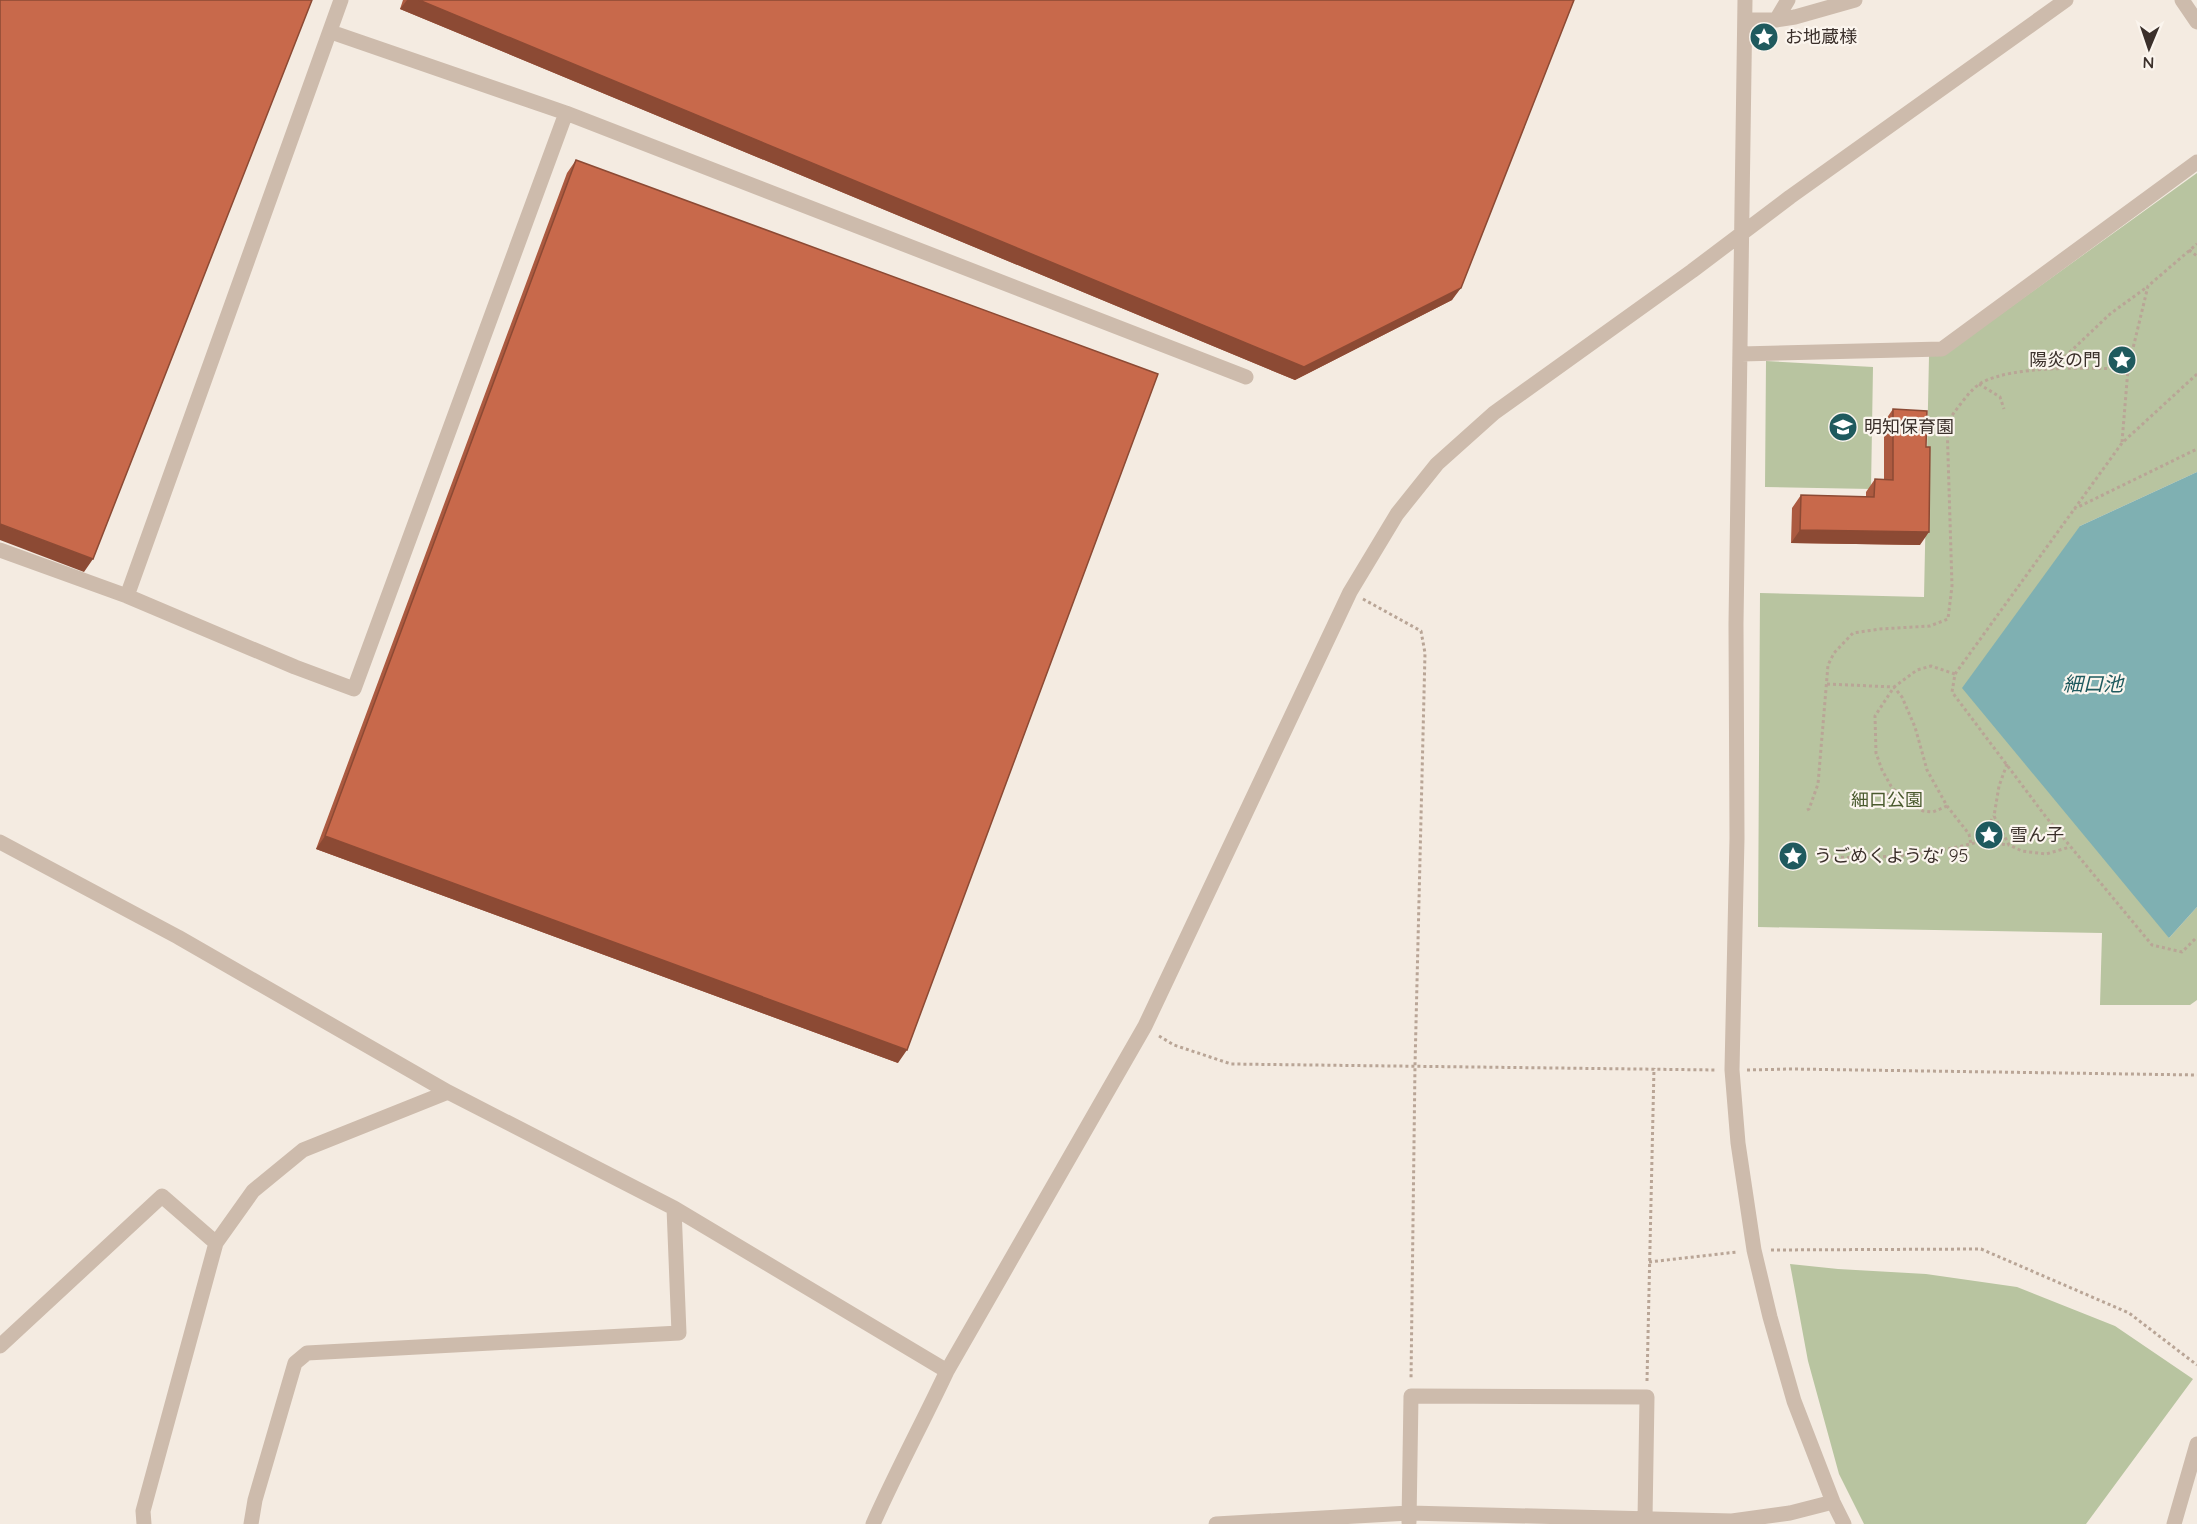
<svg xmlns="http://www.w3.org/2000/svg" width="2197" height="1524" viewBox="0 0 2197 1524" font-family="Quicksand,'Noto Sans JP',sans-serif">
<rect width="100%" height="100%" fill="#f4ebe1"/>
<path fill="#b8c4a0" d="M2197 173V472L2080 526 2169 938 2197 907V1000L2190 1005H2100L2102 933 1758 927 1760 593 1924 597 1929 356 1944 355Z
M1766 361 1873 367 1871 489 1765 487Z
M1790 1264 1838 1269 1926 1274 2017 1287 2115 1326 2193 1379 2086 1524H1864L1839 1474 1808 1361Z"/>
<path fill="#7fb0b2" d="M2197 472V907L2169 938 1962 688 2080 526Z"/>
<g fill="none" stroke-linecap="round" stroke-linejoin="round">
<path stroke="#b9a596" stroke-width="3" stroke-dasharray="3 3" stroke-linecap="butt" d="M2189 250 2197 256
M2052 369 2110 314 2147 287
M2197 374 2122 443 1955 674 1952 692 2046 817 2152 945 2182 952 2197 937
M1979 384 2000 397 2004 409
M2122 442 2128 369 2148 286 2197 244
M2074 509 2197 449
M1363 599 1421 631 1425 653 1415 1065 1411 1380
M1827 684 1894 687 1902 697 1915 727 1927 770 1947 806 1969 834 1971 844
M2007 764 1999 786 1994 816 2009 845 2022 851 2046 854 2070 847
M1881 798 1895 790
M1947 806 1933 812 1923 811 1904 801 1891 786 1882 770 1876 753 1875 716 1894 687 1917 670 1931 666 1955 674
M1807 810 1809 809 1818 784 1828 665 1834 653 1853 633 1880 629 1930 626 1948 619 1952 586 1947 422C1955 412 1970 389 1981 383 2013 365 2090 368 2128 369
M1978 842 2009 845
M1829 857C1879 859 1930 855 1978 842L1994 816
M1159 1036 1174 1045 1231 1064 1717 1070
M1747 1070 1791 1069 2197 1075
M1771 1250 1981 1249 2129 1313 2197 1365
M1649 1262 1737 1252
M1647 1381 1654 1068"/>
<path stroke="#cdbbac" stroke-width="15" d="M1745 0 1736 624 1737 838 1732 1070 1738 1143 1754 1250 1770 1317 1794 1401 1833 1502 1844 1524
M2182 0 2197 22
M1745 20H1776L1795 17 1855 0
M1776 20 1788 0
M331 32 566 113 1246 377
M1741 354 1942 349 2197 162
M0 550 127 596 295 667 354 689 566 113
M127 596 341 0
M0 842 178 937 448 1092 674 1208 947 1371
M0 1346 162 1196 216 1243
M1409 1522 1411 1396 1647 1397 1645 1519
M144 1524 143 1511 216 1243 253 1191 303 1150 448 1092
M251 1524 255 1500 295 1363 307 1353 679 1333 674 1208
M873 1524C896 1472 923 1422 947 1371L1145 1026 1350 592 1397 514 1437 464 1494 413 1692 271 1790 197 2066 0
M1216 1524 1409 1513 1732 1521 1790 1513 1833 1502
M2174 1524 2197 1444"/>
</g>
<path fill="#ac5a40" d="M403 0H1574L1452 300 1295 380 400 9Z
M576 160 898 1063 316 849 567 173Z
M1893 409 1920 545 1791 543 1792 508 1801 495 1866 497V492L1875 479 1884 480V422Z"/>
<path fill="#8c4a34" d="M407 0H419L1461 288 1452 300 1295 380 400 9Z
M0 524 93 559 84 572 0 540Z
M1800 530 1929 532 1920 545 1791 543Z
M325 836 907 1050 898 1063 316 849Z"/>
<path fill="#c8694b" stroke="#8c4a34" stroke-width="1.5" d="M0 0H312L93 559 0 524Z
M419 0H1574L1461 288 1304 367Z
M576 160 1158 374 907 1050 325 836Z
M1893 409 1927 411 1926 447H1930L1929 532 1800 530 1801 495 1874 497 1875 479 1893 480Z"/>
<defs>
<g id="sight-disc" transform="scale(1.5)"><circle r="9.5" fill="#1f5a5e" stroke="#fbf5ee"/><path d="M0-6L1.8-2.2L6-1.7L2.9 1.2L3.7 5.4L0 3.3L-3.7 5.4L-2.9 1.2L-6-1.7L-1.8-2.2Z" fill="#fff"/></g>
<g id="school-disc" transform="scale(1.5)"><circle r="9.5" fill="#1f5a5e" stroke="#fbf5ee"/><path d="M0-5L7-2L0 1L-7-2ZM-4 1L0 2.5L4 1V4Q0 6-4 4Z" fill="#fff"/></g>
</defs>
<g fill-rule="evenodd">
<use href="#sight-disc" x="1764" y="37"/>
<use href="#sight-disc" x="2122" y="360"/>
<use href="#school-disc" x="1843" y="427"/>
<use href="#sight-disc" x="1989" y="835"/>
<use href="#sight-disc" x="1793" y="856"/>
</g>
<g text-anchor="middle" stroke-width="4.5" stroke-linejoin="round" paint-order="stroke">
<g font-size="18" fill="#3b302b" stroke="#fbf5ee" text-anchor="start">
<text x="1785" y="43">お地蔵様</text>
<text x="2101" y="366" text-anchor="end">陽炎の門</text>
<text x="1864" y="433">明知保育園</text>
<text x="2010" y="841">雪ん子</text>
<text x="1814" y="862">うごめくような' 95</text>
</g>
<g font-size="18" fill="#4a5a2e" stroke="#fbf5ee">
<text x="1887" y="806">細口公園</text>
</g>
<g font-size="20" font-style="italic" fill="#1f5a5e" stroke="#fbf5ee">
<text x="2093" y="691">細口池</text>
</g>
</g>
<g transform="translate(2149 48) rotate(182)" stroke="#fbf5ee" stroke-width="4.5" paint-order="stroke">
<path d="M0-4.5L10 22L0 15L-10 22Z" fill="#3b302b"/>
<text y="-9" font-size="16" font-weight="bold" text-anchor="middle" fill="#3b302b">N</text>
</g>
</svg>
